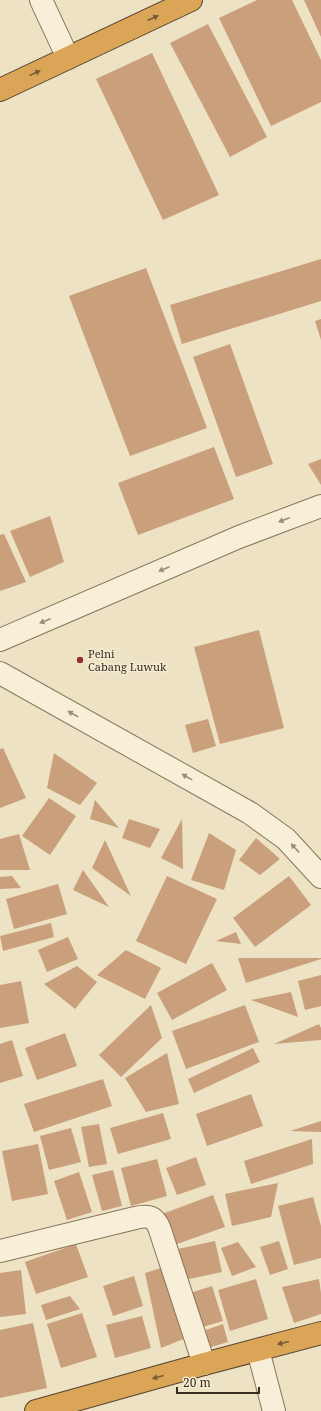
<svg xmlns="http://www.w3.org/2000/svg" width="321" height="1411" viewBox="0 0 321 1411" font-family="'Noto Serif',serif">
<rect width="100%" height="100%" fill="#ede2c4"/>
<path fill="#ca9f7b" d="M257 0H292L321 60V102L271 126 219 18Z
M304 0H321V37Z
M208 24 267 137 230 157 170 43Z
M152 53 219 195 163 220 96 79Z
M321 259V301L182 344 170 305Z
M146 268 207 428 130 456 69 296Z
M321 319V340L315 321Z
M230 344 273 464 236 477 193 357Z
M214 447 234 499 138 535 118 483Z
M321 459V485L308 464Z
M50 516 64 562 30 577 10 531Z
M4 534 26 582 0 591V535Z
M259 630 284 728 220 744 194 647Z
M208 719 216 746 193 753 185 725Z
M3 748 26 798 0 808V749Z
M54 753 97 783 80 805 47 788Z
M49 798 76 816 50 855 22 836Z
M95 800 119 828 90 819Z
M129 819 160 829 150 848 122 838Z
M182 819 183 869 161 858Z
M209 833 236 850 224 890 191 880Z
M19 834 30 870H0V839Z
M256 838 280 859 260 875 239 860Z
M105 840 131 896 92 868Z
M83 870 109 907 73 890Z
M12 876 21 888 0 889V877Z
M167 876 217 899 186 964 136 941Z
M289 876 311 905 255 947 233 918Z
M58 884 67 914 14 929 6 899Z
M51 923 54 937 3 951 0 936Z
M236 932 241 944 216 941Z
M68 937 78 959 47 972 38 950Z
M126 950 161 968 145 999 97 975Z
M238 958H321V959L246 983Z
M212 963 227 990 172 1020 157 993Z
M77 966 97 982 75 1009 44 984Z
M321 975V1006L305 1010 298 981Z
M21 981 29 1023 0 1028V985Z
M291 992 298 1017 251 1000Z
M151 1005 162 1038 121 1077 99 1055Z
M245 1005 259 1042 186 1069 172 1031Z
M319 1024 321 1028V1040L274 1044Z
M65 1033 77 1066 37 1080 25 1048Z
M12 1040 23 1076 0 1083V1044Z
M253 1048 260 1062 194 1093 188 1079Z
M167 1053 179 1104 146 1112 125 1078Z
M103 1079 112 1106 34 1132 24 1104Z
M251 1094 263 1126 207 1146 196 1114Z
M163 1113 171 1139 118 1154 110 1128Z
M321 1121V1132L290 1131Z
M99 1124 107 1164 89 1167 81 1127Z
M71 1128 81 1162 49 1170 40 1136Z
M312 1139 313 1164 251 1184 244 1161Z
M38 1144 48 1194 12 1201 2 1151Z
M196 1157 206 1185 177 1195 166 1168Z
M157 1159 167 1196 131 1206 121 1168Z
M113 1170 122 1206 102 1211 92 1175Z
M79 1172 92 1212 67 1220 54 1181Z
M278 1183 271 1217 232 1226 225 1194Z
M213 1195 225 1227 174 1245 162 1214Z
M313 1197 321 1226V1258L294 1265 278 1206Z
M215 1241 222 1272 180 1281 173 1250Z
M279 1241 288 1269 270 1275 260 1247Z
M238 1242 256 1267 232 1276 221 1248Z
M76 1244 88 1277 36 1294 25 1262Z
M161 1268 186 1338 161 1348 145 1273Z
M21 1270 26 1314 0 1317V1273Z
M134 1276 143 1306 113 1316 103 1286Z
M256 1279 268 1319 230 1331 218 1290Z
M319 1279 321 1293V1314L294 1323 282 1287Z
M212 1286 223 1321 196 1329 184 1295Z
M70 1296 80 1309 46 1320 41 1305Z
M82 1313 97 1357 61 1368 47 1324Z
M142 1316 151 1348 115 1358 106 1325Z
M33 1323 47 1388 0 1398V1330Z
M223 1324 228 1342 205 1349 200 1332Z"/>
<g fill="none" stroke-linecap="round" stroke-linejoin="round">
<g stroke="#87745b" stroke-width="24">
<path id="street" d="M41 0 68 58
M0 640 239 537 321 506
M0 673 250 813 286 839 321 877
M0 1251 135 1218C149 1215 155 1216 160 1230L204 1364
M258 1350 274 1411"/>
</g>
<g stroke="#55422f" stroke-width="24">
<path id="highway" d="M0 90 191 0
M36 1411 204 1364 321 1333"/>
</g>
<use href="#street" stroke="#f8efd8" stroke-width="22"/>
<use href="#highway" stroke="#daa557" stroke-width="22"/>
</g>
<defs><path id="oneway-solid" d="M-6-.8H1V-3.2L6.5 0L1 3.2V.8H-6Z"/></defs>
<g fill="#795c35">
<use href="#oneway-solid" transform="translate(153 18) rotate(-25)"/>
<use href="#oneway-solid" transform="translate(35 73) rotate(-26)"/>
<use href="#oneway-solid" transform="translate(283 1343) rotate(166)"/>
<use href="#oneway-solid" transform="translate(158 1377) rotate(165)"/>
</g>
<g fill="#988e7c">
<use href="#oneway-solid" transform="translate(284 520) rotate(159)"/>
<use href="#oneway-solid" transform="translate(164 569) rotate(157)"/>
<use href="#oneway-solid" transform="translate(45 621) rotate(157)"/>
<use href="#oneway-solid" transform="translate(73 714) rotate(-151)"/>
<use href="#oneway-solid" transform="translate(187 777) rotate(-151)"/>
<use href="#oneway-solid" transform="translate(295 848) rotate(-133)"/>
</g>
<circle fill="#952f2c" stroke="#f5ecd4" stroke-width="1.5" cx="80" cy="660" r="4"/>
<g text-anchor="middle" stroke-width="3" stroke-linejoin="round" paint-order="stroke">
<g font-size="11" fill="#382c1f" stroke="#f5ecd4" text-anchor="start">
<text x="88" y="658">Pelni<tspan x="88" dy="13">Cabang Luwuk</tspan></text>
</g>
</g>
<path d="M177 1387v6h82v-6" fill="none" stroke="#382c1f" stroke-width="2"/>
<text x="183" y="1387" font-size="12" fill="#382c1f" stroke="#f5ecd4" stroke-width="3" paint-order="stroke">20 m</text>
</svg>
